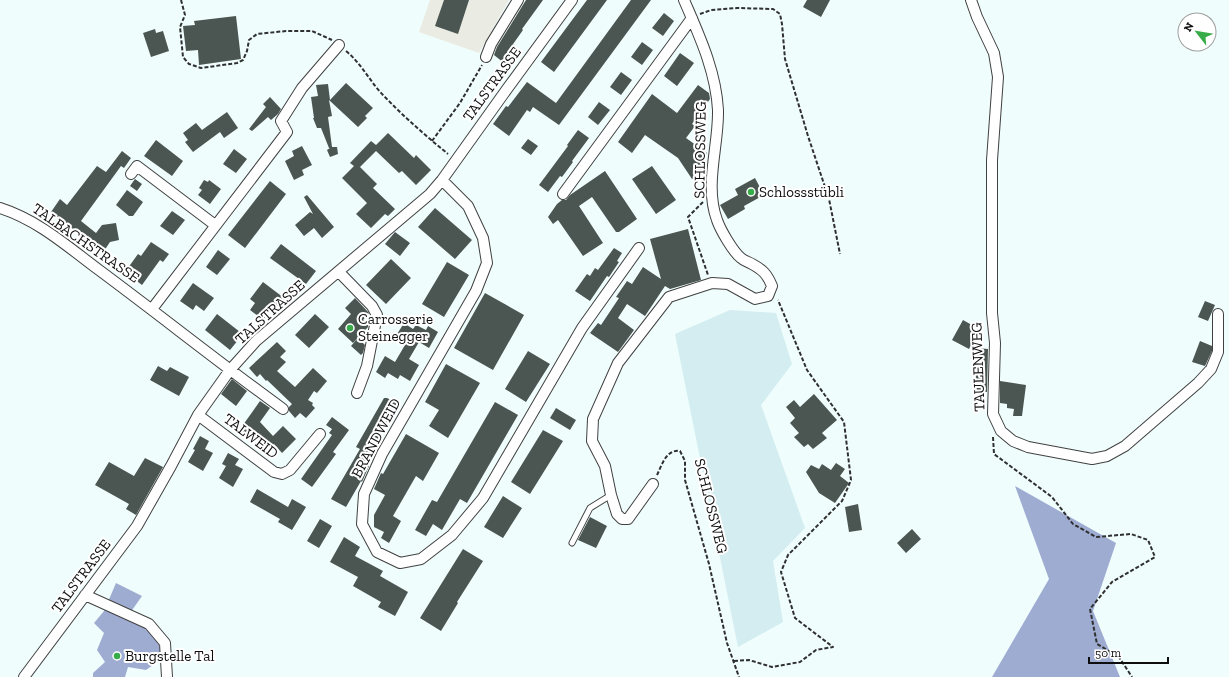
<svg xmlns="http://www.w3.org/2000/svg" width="1229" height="677" viewBox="0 0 1229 677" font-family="'Zilla Slab',serif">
<rect width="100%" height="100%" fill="#f0fdfd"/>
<path fill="#eaebe3" d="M430 0H509L479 53 419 32Z"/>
<path fill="#d3edf0" d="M730 310 776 313 792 364 761 405 805 528 773 561 783 622 738 647 675 334Z"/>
<path fill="#9facd2" d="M1015 486 1116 543 1093 611 1120 677H992L1049 579Z
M116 583 142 596 128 616 149 624 166 654C160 662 154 664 146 670L128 667 125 677H93V673L105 662 97 650 104 633 94 623 104 611Z"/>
<path fill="#4b5551" d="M444 0H469L458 34 435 26Z
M526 0H543L522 29 523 30 506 54 509 56 504 63 494 55 497 47Z
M587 0H607L554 72 541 62Z
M631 0H651L559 125 533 107 530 112 527 110 509 136 493 124 506 106 508 107 527 82 556 103Z
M807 0H830L821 17 803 7Z
M664 13 674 21 663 36 652 28Z
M236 16 241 59 199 65 198 50 186 51 183 26 195 25 194 21Z
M155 29 156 33 163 31 169 51 151 57 143 33Z
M642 42 653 50 642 65 631 57Z
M680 53 694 63 677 86 664 76Z
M621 72 632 80 621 95 610 87Z
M346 83 373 108 365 116 367 118 358 127 329 100 332 116 328 117 332 147H331H337L338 154 330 157 327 150 330 148H329L321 128H317L313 118H314L311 97 318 96 316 85 328 84 330 100Z
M698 85 709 93 710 99 692 124 695 126 686 138 707 153 703 159 706 165V170L692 179 678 158 645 135 632 153 618 142 652 94 677 113Z
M270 97 281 109 278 114 271 120 268 117 252 131 249 129 266 107 263 104Z
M599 102 610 110 598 125 588 117Z
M227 112 238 128 224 138 220 132 193 152 185 142 188 140 183 133 196 123 202 130Z
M578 130 589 138 572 161 573 162 562 177 560 176 548 192 539 185 568 146 567 145Z
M388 133 414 158 416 155 431 170 416 185 402 171 399 173 376 151 360 167 377 184 373 188 395 209 388 216 385 214 371 228 356 214 367 203 342 178 354 166 350 163 371 141 376 145Z
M528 139 538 146 531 155 521 148Z
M156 140 183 161 172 176 144 156Z
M302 146 312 165 302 170 304 175 294 180 285 161 294 156 292 151Z
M234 149 247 159 236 173 223 164Z
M122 151 131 158 124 168 121 166 81 221 96 233 102 225 116 223 119 240 110 242 104 251 97 246 95 248 85 241 86 239 51 212 60 199 67 205 97 166 106 172Z
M652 166 676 200 656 214 632 179Z
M605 171 637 219 619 232H616L592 197 579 206 603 243 583 256 558 220 553 224 548 217 557 204 562 200H566L570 195Z
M755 178 764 195 744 206 745 209 728 219 720 205 738 195 735 189Z
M135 179 142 184 137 191 130 186Z
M204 180 208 182 209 180 221 189 210 204 198 195 202 190 199 188Z
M270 181 286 194 245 248 228 235Z
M127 190 143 202 133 216H129L116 205Z
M307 195 334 227 322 238 314 228 304 236 295 225 310 212 313 214 304 197Z
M435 208 472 240 455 259 418 227Z
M172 211 185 220 173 235 160 226Z
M688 229 701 280 670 289 665 286 645 316 627 304 618 318 634 330 618 352 590 333 598 323 601 325 619 298 616 297 627 281 632 284 643 267 661 279 650 239Z
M395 232 410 243 400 256 385 244Z
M151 242 169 254 163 262 160 260 142 285 125 272 138 254 141 256Z
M281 244 316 271 306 284 270 258Z
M614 248 622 253 617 261 619 262 609 277 607 276 590 301 575 291 587 274 590 276 595 268 598 270Z
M218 250 230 259 217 275 206 267Z
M391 259 411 278 386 304 366 285Z
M447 262 469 275 444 317 422 304Z
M263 282 288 301 282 309 275 304 263 320 250 310 255 303 250 299Z
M193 283 214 298 204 311 196 305 193 310 180 301Z
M485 293 524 315 493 370 454 348Z
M355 298 369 313 363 320 368 325V327L353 343 338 329 351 314 345 308Z
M1205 301 1215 305 1208 321 1198 317Z
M217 314 240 332 236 337 239 339 230 350 205 330Z
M315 314 329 327 309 348 295 335Z
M963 320 979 329 969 349 952 340Z
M404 323 413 329 416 325 426 330 428 326 438 332 429 348 419 342 409 359 419 365 410 381 400 375 398 379 388 373 385 378 376 372 385 356 395 362 405 345 394 339Z
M358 338 365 345 363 353 361 355 351 346Z
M1200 341 1212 346V351L1205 366 1192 362Z
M277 342 286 351 280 357 286 362 277 371 295 387 313 368 327 381 317 393 314 391 308 400 313 403 312 405 315 408 306 418 300 413 295 418 289 411V407L292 404 267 380 266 381 260 374 257 377 249 368Z
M975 348 988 349 987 392 975 391 976 374H973Z
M528 351 550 364 526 402 505 389Z
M446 364 480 383 448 438 429 426 439 410 425 402Z
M158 366 167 371 170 367 189 377 179 396 150 380Z
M232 379 247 391 236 406 221 394Z
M1000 381 1026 385 1022 416H1013L1014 409 1007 408V404L1000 403Z
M814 394 837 420 822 433 827 438 813 449 808 444 804 447 794 437 799 433 790 423 795 418 786 407 794 400 800 407Z
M384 398H387L399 404 364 463 369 466 362 482 361 481 346 507 331 499 360 449 356 447Z
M260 401 270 408 260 422 273 436 283 426 296 439 282 453 274 444 268 450 251 434 248 439 238 432Z
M495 402 518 415 467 503 460 499 442 530 433 524 426 536 415 530 432 500 437 502Z
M556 408 576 420 570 430 550 418Z
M332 417 349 430 333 452 336 454 312 487 301 479 332 435 329 433 332 429 326 425Z
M543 430 563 441 530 494 511 482Z
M406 434 439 453 423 481 416 476 393 516 401 521 389 543 381 538 384 532 374 527V515L385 495 374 489 381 473 383 474Z
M200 436 209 441 205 449 213 453 203 471 188 462 195 450 193 449Z
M228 453 239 459 235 465 243 469 233 487 219 478 226 466 222 464Z
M145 458 163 467 136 515 126 509 129 504 95 485 109 462 134 476Z
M836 463 845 469 840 476 849 483 835 503 819 493 806 472 811 465 819 469 822 464 831 470Z
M257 489 288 507 292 499 306 507 292 530 278 522 280 519 250 502Z
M503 496 522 508 503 538 484 527Z
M858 504 862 530 849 532 845 507Z
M590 517 607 526 596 548 578 540Z
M320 519 332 526 319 548 307 541Z
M912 529 921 539 906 553 897 543Z
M344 537 360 547 355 556 383 571 380 576 408 592 395 616 378 607 381 602 353 586 358 577 330 562Z
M463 549 483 561 457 602 458 603 441 631 420 618Z"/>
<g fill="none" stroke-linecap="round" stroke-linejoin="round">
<g stroke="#414141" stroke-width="7">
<path id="lane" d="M572 543 590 508 611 495"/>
</g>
<g stroke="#414141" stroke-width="12">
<path id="street" d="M971 0 977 17 994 53 998 77 992 160V313L995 343 993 414 1001 431 1013 441 1028 447 1092 459 1107 456 1125 446 1198 383 1211 369 1218 352V314
M486 57 491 44 518 0
M131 174 137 166 215 225
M442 180 468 206 483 238 487 263 476 291 382 454 364 494 362 524 377 552 400 563 421 559 452 535 483 498 582 328 639 248
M563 194 692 18
M0 208C38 220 68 247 99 270 161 316 221 364 283 409
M339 272 372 306 377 315 367 366 357 393
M152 309 287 132 281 121 302 88 339 45
M198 415 274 472 282 474 290 470 320 434
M653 484 628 519H622L617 514 611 495 605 466 592 441 593 419 618 363 669 297 712 283 728 284 755 299 768 296 772 286C767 274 763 270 752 264 749 262 744 261 741 258 733 252 720 229 717 220 704 185 719 145 718 110 716 71 699 35 684 0
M85 595 149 624 165 643 167 677
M24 677 137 526 171 466 198 415 230 370 256 341 430 194 442 180 507 89 572 0"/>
</g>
<path stroke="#303030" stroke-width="2" stroke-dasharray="4 2" stroke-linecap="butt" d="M181 0 185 15 180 27 183 57 189 64 201 68 237 63 243 60 247 51 249 40 257 34 286 31H312L332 40
M700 14 711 10 737 8 773 9 780 14 782 24 785 59 808 136 829 199 840 254
M346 51C362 64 370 82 384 96 404 117 426 136 448 154
M432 141 460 103 482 65
M703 202 688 217 708 275
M993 437 994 454 1052 497 1073 524 1096 537 1131 534 1148 540 1155 557 1112 582 1090 609 1097 644 1119 657 1132 677
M657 475C662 465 666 449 680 451L685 461V480L709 564 727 643 739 677
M734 661 749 660 772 667 800 662 816 650 833 647 795 618 781 572 788 555 842 501 851 480 844 422 807 370 778 300"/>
<use href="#lane" stroke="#fff" stroke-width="5"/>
<use href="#street" stroke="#fff" stroke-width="10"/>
</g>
<g fill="#37ac48" stroke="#fff" stroke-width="1.5">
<circle cx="751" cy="192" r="4"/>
<circle cx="350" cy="328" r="4"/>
<circle cx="117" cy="656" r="4"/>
</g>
<g text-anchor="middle" stroke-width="4" stroke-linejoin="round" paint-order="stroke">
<g font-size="15" fill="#0e0e0e" stroke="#fff">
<text transform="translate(492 84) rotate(-54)" y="5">TALSTRASSE</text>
<text transform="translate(700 150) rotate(-89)" y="5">SCHLOSSWEG</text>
<text transform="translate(86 243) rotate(35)" y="5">TALBACHSTRASSE</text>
<text transform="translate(270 312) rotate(-42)" y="5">TALSTRASSE</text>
<text transform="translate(978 367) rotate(-92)" y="5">TAULENWEG</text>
<text transform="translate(251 436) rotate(37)" y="5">TALWEID</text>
<text transform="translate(376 438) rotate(-62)" y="5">BRANDWEID</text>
<text transform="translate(711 506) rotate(76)" y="5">SCHLOSSWEG</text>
<text transform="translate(81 576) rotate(-53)" y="5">TALSTRASSE</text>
</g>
<g font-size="15" fill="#0e0e0e" stroke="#fff" text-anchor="start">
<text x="759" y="197">Schlossstübli</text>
<text x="358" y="324">Carrosserie<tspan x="358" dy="17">Steinegger</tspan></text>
<text x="125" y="661">Burgstelle Tal</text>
</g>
</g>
<g transform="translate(1197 32) rotate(301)"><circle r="19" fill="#ffffff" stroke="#9f9f9f"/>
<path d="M0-3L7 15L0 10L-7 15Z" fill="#37ac48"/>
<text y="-6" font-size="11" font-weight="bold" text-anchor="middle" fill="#0e0e0e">N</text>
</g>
<path d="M1089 657v6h79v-6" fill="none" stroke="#0e0e0e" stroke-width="2"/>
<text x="1095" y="657" font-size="12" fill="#0e0e0e" stroke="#ffffff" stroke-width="3" paint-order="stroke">50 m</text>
</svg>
